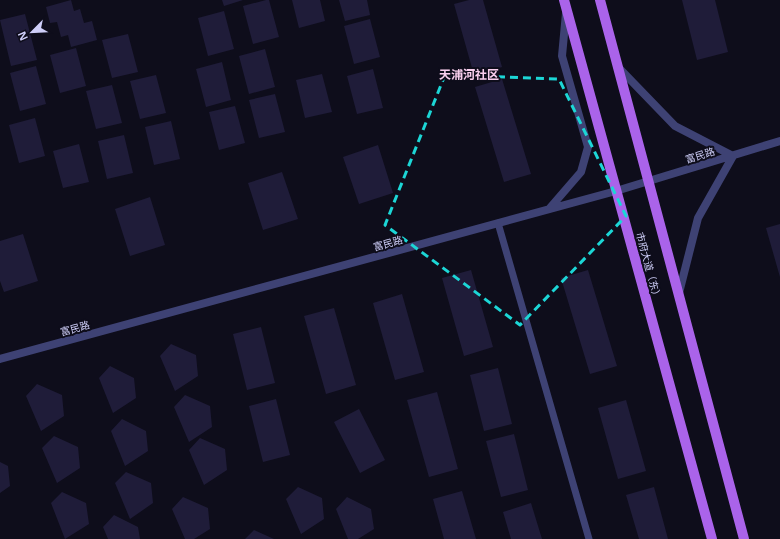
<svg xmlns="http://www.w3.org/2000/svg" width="780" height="539" viewBox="0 0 780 539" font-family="'Open Sans','Noto Sans SC',sans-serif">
<rect width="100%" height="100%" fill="#0e0d1b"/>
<path fill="#1f1c39" d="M71 0 74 11 80 9 84 23 92 21 97 40 71 47 68 35 61 37 57 22 50 23 46 7Z
M222 0H243L224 6Z
M266 0H269L279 37 253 44 243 6Z
M292 0H320L325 21 299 28Z
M339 0H367L370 15 345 21Z
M469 0H483L502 67 474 75 454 4Z
M682 0H715L728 52 697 60Z
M224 11 234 49 208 56 198 18Z
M25 14 37 60 11 66 0 20Z
M370 19 380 57 354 64 344 26Z
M128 34 138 72 112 78 102 40Z
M76 48 86 86 60 93 50 55Z
M265 49 275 87 249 94 239 56Z
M222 62 231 100 206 107 196 69Z
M36 66 46 104 20 111 10 73Z
M373 69 383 108 357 114 347 76Z
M322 74 332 112 305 118 296 80Z
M156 75 166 113 140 119 130 81Z
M502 79 531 174 504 182 475 87Z
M112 85 122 123 96 129 86 91Z
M275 94 285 132 259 138 249 100Z
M235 106 245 143 219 150 209 112Z
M35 118 45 156 19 163 9 125Z
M171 121 180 159 154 165 145 127Z
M124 135 133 173 107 179 98 141Z
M79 144 89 182 63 188 53 151Z
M378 145 393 193 359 204 343 157Z
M282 172 298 219 263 230 248 183Z
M150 197 165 245 130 256 115 209Z
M780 224V277L766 228Z
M23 234 38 281 4 292 0 281V241Z
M471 270 493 347 464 356 442 278Z
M588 270 617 366 590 374 561 278Z
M402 294 424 372 395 380 373 303Z
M334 308 356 385 326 394 304 316Z
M261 327 275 383 247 390 233 334Z
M171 344 196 355 198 376 175 391 160 356Z
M110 366 134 378 136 398 113 413 99 378Z
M498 368 512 424 484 431 470 375Z
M37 384 62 395 64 416 41 431 26 396Z
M437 392 458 469 429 477 407 400Z
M185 395 210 406 212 427 189 442 174 407Z
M276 399 290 455 263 462 249 406Z
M626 400 646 471 618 479 598 408Z
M359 409 385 460 360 473 334 422Z
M122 419 146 431 148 451 125 466 111 431Z
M514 434 528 490 501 497 486 441Z
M54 436 78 447 80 468 57 483 42 448Z
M200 438 225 449 227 470 204 485 189 450Z
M0 462 8 466 10 486 0 493Z
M126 472 151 483 153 503 130 519 115 483Z
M298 487 322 498 324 519 301 534 286 499Z
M654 487 668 539H639L626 495Z
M462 491 476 539H444L433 499Z
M62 492 86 503 89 524 65 539 51 503Z
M183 497 208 508 210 529 194 539H185L172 509Z
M347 497 371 509 374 529 358 539H348L336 509Z
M531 503 542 539H511L503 512Z
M114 515 138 527 140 539H108L103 527Z
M254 530 274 539H245Z"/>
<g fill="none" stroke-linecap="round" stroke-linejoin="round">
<path stroke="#3e4274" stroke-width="7" d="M498 223 589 539"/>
<path stroke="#3e4274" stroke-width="8" d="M618 67 675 126 733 156 698 218 679 293
M549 209 581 172 588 147 562 56 566 13
M0 359 616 191 780 141"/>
<path stroke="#aa63ea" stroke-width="10" d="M564 0 712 539
M600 0 744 539"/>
</g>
<path fill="none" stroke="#1cd6d6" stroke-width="3" stroke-dasharray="8 5" stroke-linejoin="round" d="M445 75 559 79 626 216 520 325 385 225Z"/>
<g text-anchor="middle" stroke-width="4" stroke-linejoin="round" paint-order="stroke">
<g font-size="10" fill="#cecef8" stroke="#0e0d1b">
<text transform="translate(700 155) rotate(-17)" y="4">富民路</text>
<text transform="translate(388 243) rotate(-15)" y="4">富民路</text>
<text transform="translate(649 266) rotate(75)" y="4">市府大道（东）</text>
<text transform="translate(75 328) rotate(-15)" y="4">富民路</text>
</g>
<g font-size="12" font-weight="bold" fill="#f9cfee" stroke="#0e0d1b">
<text x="469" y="79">天浦河社区</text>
</g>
</g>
<g transform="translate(32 32) rotate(246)" stroke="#0e0d1b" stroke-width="3" paint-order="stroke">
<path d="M0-3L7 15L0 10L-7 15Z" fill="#cecef8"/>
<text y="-6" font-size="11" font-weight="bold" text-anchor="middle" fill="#cecef8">N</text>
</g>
</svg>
